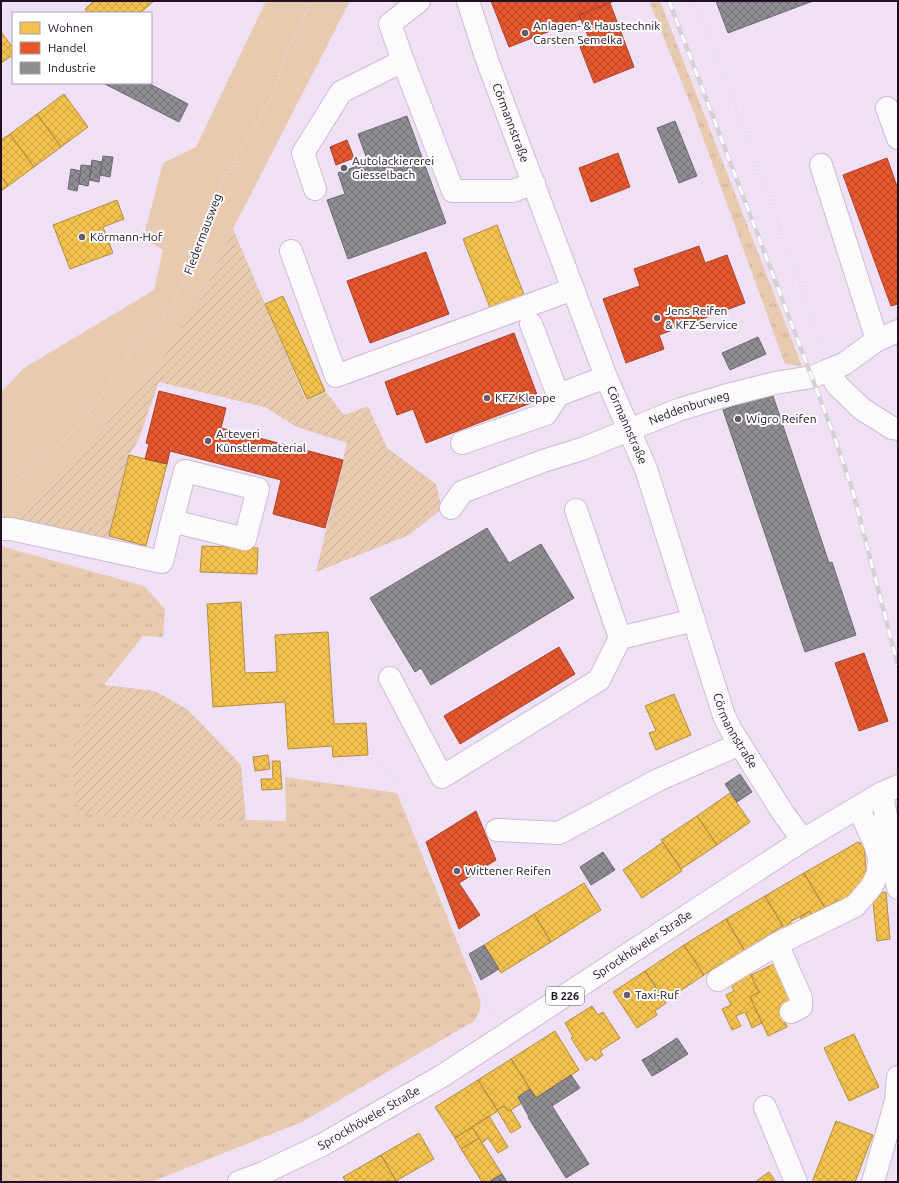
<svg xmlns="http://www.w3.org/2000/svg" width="899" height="1183" viewBox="0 0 899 1183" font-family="Ubuntu,sans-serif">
<defs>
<pattern id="grass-tufts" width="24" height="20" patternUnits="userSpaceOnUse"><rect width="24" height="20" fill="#e8cab1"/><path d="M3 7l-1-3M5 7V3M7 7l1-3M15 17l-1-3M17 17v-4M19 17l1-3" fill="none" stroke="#c7ac98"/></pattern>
<pattern id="garden-furrows" width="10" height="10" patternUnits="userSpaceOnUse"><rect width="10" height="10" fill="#e8cab1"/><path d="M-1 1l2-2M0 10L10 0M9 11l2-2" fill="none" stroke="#c7ac98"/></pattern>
<pattern id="homes-cross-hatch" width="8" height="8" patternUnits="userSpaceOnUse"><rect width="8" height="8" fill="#f2c14e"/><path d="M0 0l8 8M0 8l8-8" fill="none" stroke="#cfa544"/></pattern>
<pattern id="shops-cross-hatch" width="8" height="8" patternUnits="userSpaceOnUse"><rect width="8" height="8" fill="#e4572e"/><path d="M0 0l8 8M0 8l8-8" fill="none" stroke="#b84727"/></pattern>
<pattern id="industry-cross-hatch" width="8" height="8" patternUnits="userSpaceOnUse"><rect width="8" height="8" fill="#8d8d92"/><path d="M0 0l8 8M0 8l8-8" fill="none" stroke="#737277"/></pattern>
</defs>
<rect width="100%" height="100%" fill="#efe0f5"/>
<path fill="url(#grass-tufts)" d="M649 1H660L802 366 785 364 694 113Z
M1 546 144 586 165 609 163 637 143 636 104 685 125 817 286 821 285 777 397 793 474 983C480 1000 485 1005 474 1021L302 1122 156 1180 149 1182H1Z"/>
<path fill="#e8cab1" d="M266 1H350L233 229 202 296 164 356 55 483 24 513 10 524 1 520V392L24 368 154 290 163 250 143 239 163 163 196 147Z"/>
<path fill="url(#garden-furrows)" d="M233 229 306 400 325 391 344 415 368 406 387 448 436 484 442 509 409 535 316 572 347 443 297 427 265 407 159 382 138 441 129 455 109 536 102 544 10 524 24 513 55 483 164 356 202 296Z
M104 685 155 691 188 710 241 765 246 821 125 817 79 813 70 755Z"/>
<path fill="url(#homes-cross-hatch)" stroke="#b38c42" d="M94 1H154L140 13H88L85 9Z
M1 32 13 48V55L1 63Z
M64 94 88 127 61 147 37 114Z
M37 114 61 147 34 167 10 134Z
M10 134 34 167 8 186 1 176V140Z
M1 176 8 186 1 191Z
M117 200 124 219 103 227 113 253 70 269 53 225Z
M497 225 525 297 491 310 463 239Z
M283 296 325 391 307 399 265 304Z
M129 455 167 464 146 546 109 536Z
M202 546 258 548 257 574 200 572Z
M241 602 245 673 277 672 275 635 328 632 334 724 366 723 368 755 333 757 332 746 288 749 285 702 213 707 207 604Z
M674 694 691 735 656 750 649 733 656 731 645 706Z
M268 755 270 769 255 771 253 757Z
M272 761H280L282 789 262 790 261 779H273Z
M730 793 750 822 717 845 697 816Z
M697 816 717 845 681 869 661 840Z
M663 842 682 871 642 898 623 870Z
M858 842 864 845 867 882 859 892 840 903 838 900 825 908 804 873Z
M804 873 825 908 812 915 810 911 790 922 793 929 787 933 765 896Z
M584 883 601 910 551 942 534 914Z
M886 892 890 939 877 941 872 893Z
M765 896 783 926 757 942 759 945 746 953 726 919Z
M810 911 812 915 819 911 823 918 806 927 800 917Z
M534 914 551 942 501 973 484 945Z
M726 919 746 953 724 966 722 963 704 975 684 945Z
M684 945 704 975 665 1001 645 971Z
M776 963 794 1001 779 1008 787 1027 768 1036 750 997 759 992 751 975Z
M748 969 759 992 750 997 762 1023 752 1028 745 1012 736 1016 741 1026 732 1030 722 1009 731 1005 726 995 734 991 730 983Z
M645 971 666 1003 655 1011 657 1015 637 1028 613 992Z
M592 1006 598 1015 603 1012 620 1038 600 1051 603 1055 595 1061 592 1057 586 1061 571 1038 573 1037 565 1023Z
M555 1031 579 1070 536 1098 511 1059Z
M854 1034 879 1087 849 1101 824 1048Z
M511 1059 530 1089 518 1097 522 1103 511 1110 508 1111 504 1106 497 1110 478 1080Z
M478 1080 498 1111 455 1138 435 1107Z
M504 1106 508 1111 511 1110 521 1127 511 1133 497 1110Z
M489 1116 508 1147 498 1153 488 1138 482 1143 472 1127Z
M836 1121 873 1135 855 1182H812Z
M472 1127 479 1138 461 1149 455 1138Z
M419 1133 434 1159 396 1181 381 1155Z
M479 1138 502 1174 489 1182H482L461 1149Z
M381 1155 396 1181 346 1182 343 1177Z
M769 1172 776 1182H755Z"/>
<path fill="url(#shops-cross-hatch)" stroke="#aa422c" d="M491 1H614L579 15 581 19 509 47Z
M610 3 634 67 594 83 580 47 591 43 579 15Z
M347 140 354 158 336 165 330 147Z
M618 153 630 187 591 202 579 168Z
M887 158 898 189V304L891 306 843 175Z
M699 246 705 263 727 255 745 303 659 335 664 349 626 363 603 299 640 286 634 269Z
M426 252 449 314 370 343 347 281Z
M514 333 539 400 426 443 413 409 397 415 385 382Z
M159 391 226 408 221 428 343 460 325 528 273 514 281 480 170 451 167 464 145 459 149 444 146 443Z
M559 647 575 674 460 744 444 716Z
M864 653 888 721 859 731 835 663Z
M476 811 496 860 459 883 480 915 459 929 426 842Z"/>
<path fill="url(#industry-cross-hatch)" stroke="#6d6872" d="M716 1H813L728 33Z
M103 83H148L188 104 179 122Z
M407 116 446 223 348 259 327 200 345 194 338 173 368 162 358 134Z
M675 121 697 176 679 183 657 128Z
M103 156 113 157 110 177 100 175Z
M92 160 102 162 99 182 89 180Z
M81 165 92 166 88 186 79 184Z
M71 169 81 171 77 191 68 189Z
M758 337 766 354 730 370 722 353Z
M772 393 829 563 832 562 856 635 805 652 723 410Z
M487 528 509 563 541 544 574 598 431 685 421 668 415 672 370 598Z
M740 774 752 792 737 802 725 784Z
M603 852 615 870 591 885 580 867Z
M484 945 499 969 481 980 469 954Z
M677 1038 688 1054 661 1071 651 1055Z
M651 1055 661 1071 652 1076 642 1060Z
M571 1075 580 1088 552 1106 589 1164 566 1178 528 1117H529L518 1097 530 1089 536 1098Z
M502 1174 507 1182H489Z"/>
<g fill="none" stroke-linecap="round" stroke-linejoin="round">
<g stroke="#cbbcd1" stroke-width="24">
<g id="minor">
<path id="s1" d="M468 1 487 60 606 377 646 469 724 716 731 730 783 813 803 840"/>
<path d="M403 61 453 191H513L534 183"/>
<path d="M887 108 898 138"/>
<path d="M821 165 877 340 898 331"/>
<path d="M315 189 303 153 341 92 403 61 390 24 419 1"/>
<path d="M291 251 336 376 573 289"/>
<path d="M829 370 844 364 877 340"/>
<path d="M558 395 606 377"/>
<path d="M462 443 546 414 558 395 531 324"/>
<path id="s2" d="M451 508 462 492 543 461 582 449 678 410 724 396 775 383 812 377 829 370 837 385 862 409 892 428 898 429"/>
<path d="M576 510 620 638"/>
<path d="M1 529H11L162 562 172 521 245 539 258 489 185 471 172 521"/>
<path d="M390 678 442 777 599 680 620 638 694 620"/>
<path d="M882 793 898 888"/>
<path d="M497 830 559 833 658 780 740 744"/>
<path d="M777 944 801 998V1007L791 1012"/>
<path d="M718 980 777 944 855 906 872 886 878 873 879 858 875 844 858 807"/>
<path d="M765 1107 796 1182"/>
<path d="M873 1182 896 1101 898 1077"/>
</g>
</g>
<g stroke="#cbbcd1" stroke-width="24">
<g id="major">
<path id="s3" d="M239 1182 263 1173 322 1145 442 1076 803 840 882 793 898 786"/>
</g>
</g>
<path stroke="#e1dce2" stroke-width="2.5" stroke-dasharray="1 3" stroke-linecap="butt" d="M695 1 740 118 823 347
M1 485 12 483 25 475 69 436 97 402 126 359 162 321 192 269 208 221 226 174 274 94 283 61 312 1
M332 762 374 759 397 782 456 927 485 1004 493 1016"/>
<use href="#minor" stroke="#fdfafe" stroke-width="22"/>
<use href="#major" stroke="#fdfafe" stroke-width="22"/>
<g stroke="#d5d0d6" stroke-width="4.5">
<path id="rail" d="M669 1 833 433 852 488 898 666"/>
</g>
<use href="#rail" stroke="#fff" stroke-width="3" stroke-dasharray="9" stroke-linecap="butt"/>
</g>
<g fill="#69596f" stroke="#fff" stroke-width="1.5">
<circle cx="525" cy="33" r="4"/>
<circle cx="344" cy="168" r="4"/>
<circle cx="82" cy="237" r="4"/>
<circle cx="657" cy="318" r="4"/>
<circle cx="487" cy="398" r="4"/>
<circle cx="738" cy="419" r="4"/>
<circle cx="208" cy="441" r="4"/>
<circle cx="457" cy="871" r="4"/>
<circle cx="627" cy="995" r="4"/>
</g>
<g text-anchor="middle" stroke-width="4" stroke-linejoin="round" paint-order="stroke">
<rect fill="#fff" stroke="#645868" stroke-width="1" x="546" y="987" width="38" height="18" rx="3"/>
<g font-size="11" font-weight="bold" fill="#211127">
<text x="565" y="1000">B 226</text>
</g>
<g font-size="12" fill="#211127" stroke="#fff" text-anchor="start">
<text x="533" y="30">Anlagen- &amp; Haustechnik<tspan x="533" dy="14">Carsten Semelka</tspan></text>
<text x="352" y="165">Autolackiererei<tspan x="352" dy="14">Giesselbach</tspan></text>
<text x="90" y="241">Körmann-Hof</text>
<text x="665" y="315">Jens Reifen<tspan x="665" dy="14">&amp; KFZ-Service</tspan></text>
<text x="495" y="402">KFZ Kleppe</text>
<text x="746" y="423">Wigro Reifen</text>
<text x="216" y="438">Arteveri<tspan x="216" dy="14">Künstlermaterial</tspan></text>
<text x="465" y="875">Wittener Reifen</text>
<text x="635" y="999">Taxi-Ruf</text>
</g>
<g font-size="12" fill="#211127" stroke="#fff">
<text dy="4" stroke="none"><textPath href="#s1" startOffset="129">Cörmannstraße</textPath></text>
<text transform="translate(203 234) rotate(-69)" y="4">Fledermausweg</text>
<text dy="4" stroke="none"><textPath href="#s2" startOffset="262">Neddenburweg</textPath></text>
<text dy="4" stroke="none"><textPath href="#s1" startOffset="453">Cörmannstraße</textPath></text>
<text dy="4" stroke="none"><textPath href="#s1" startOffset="778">Cörmannstraße</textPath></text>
<text dy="4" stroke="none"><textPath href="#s3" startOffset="469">Sprockhöveler Straße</textPath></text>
<text dy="4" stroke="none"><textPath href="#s3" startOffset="145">Sprockhöveler Straße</textPath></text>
</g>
</g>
<rect width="899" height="1183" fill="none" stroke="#211127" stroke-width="4"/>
<rect x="12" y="12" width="140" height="72" fill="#ffffff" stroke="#a6a0a9"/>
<rect x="20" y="22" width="20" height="12" fill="#f2c14e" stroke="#a6a0a9"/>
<text x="48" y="32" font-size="12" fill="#211127">Wohnen</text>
<rect x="20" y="42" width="20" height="12" fill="#e4572e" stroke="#a6a0a9"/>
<text x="48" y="52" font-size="12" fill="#211127">Handel</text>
<rect x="20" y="62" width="20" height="12" fill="#8d8d92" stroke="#a6a0a9"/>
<text x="48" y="72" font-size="12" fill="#211127">Industrie</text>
</svg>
